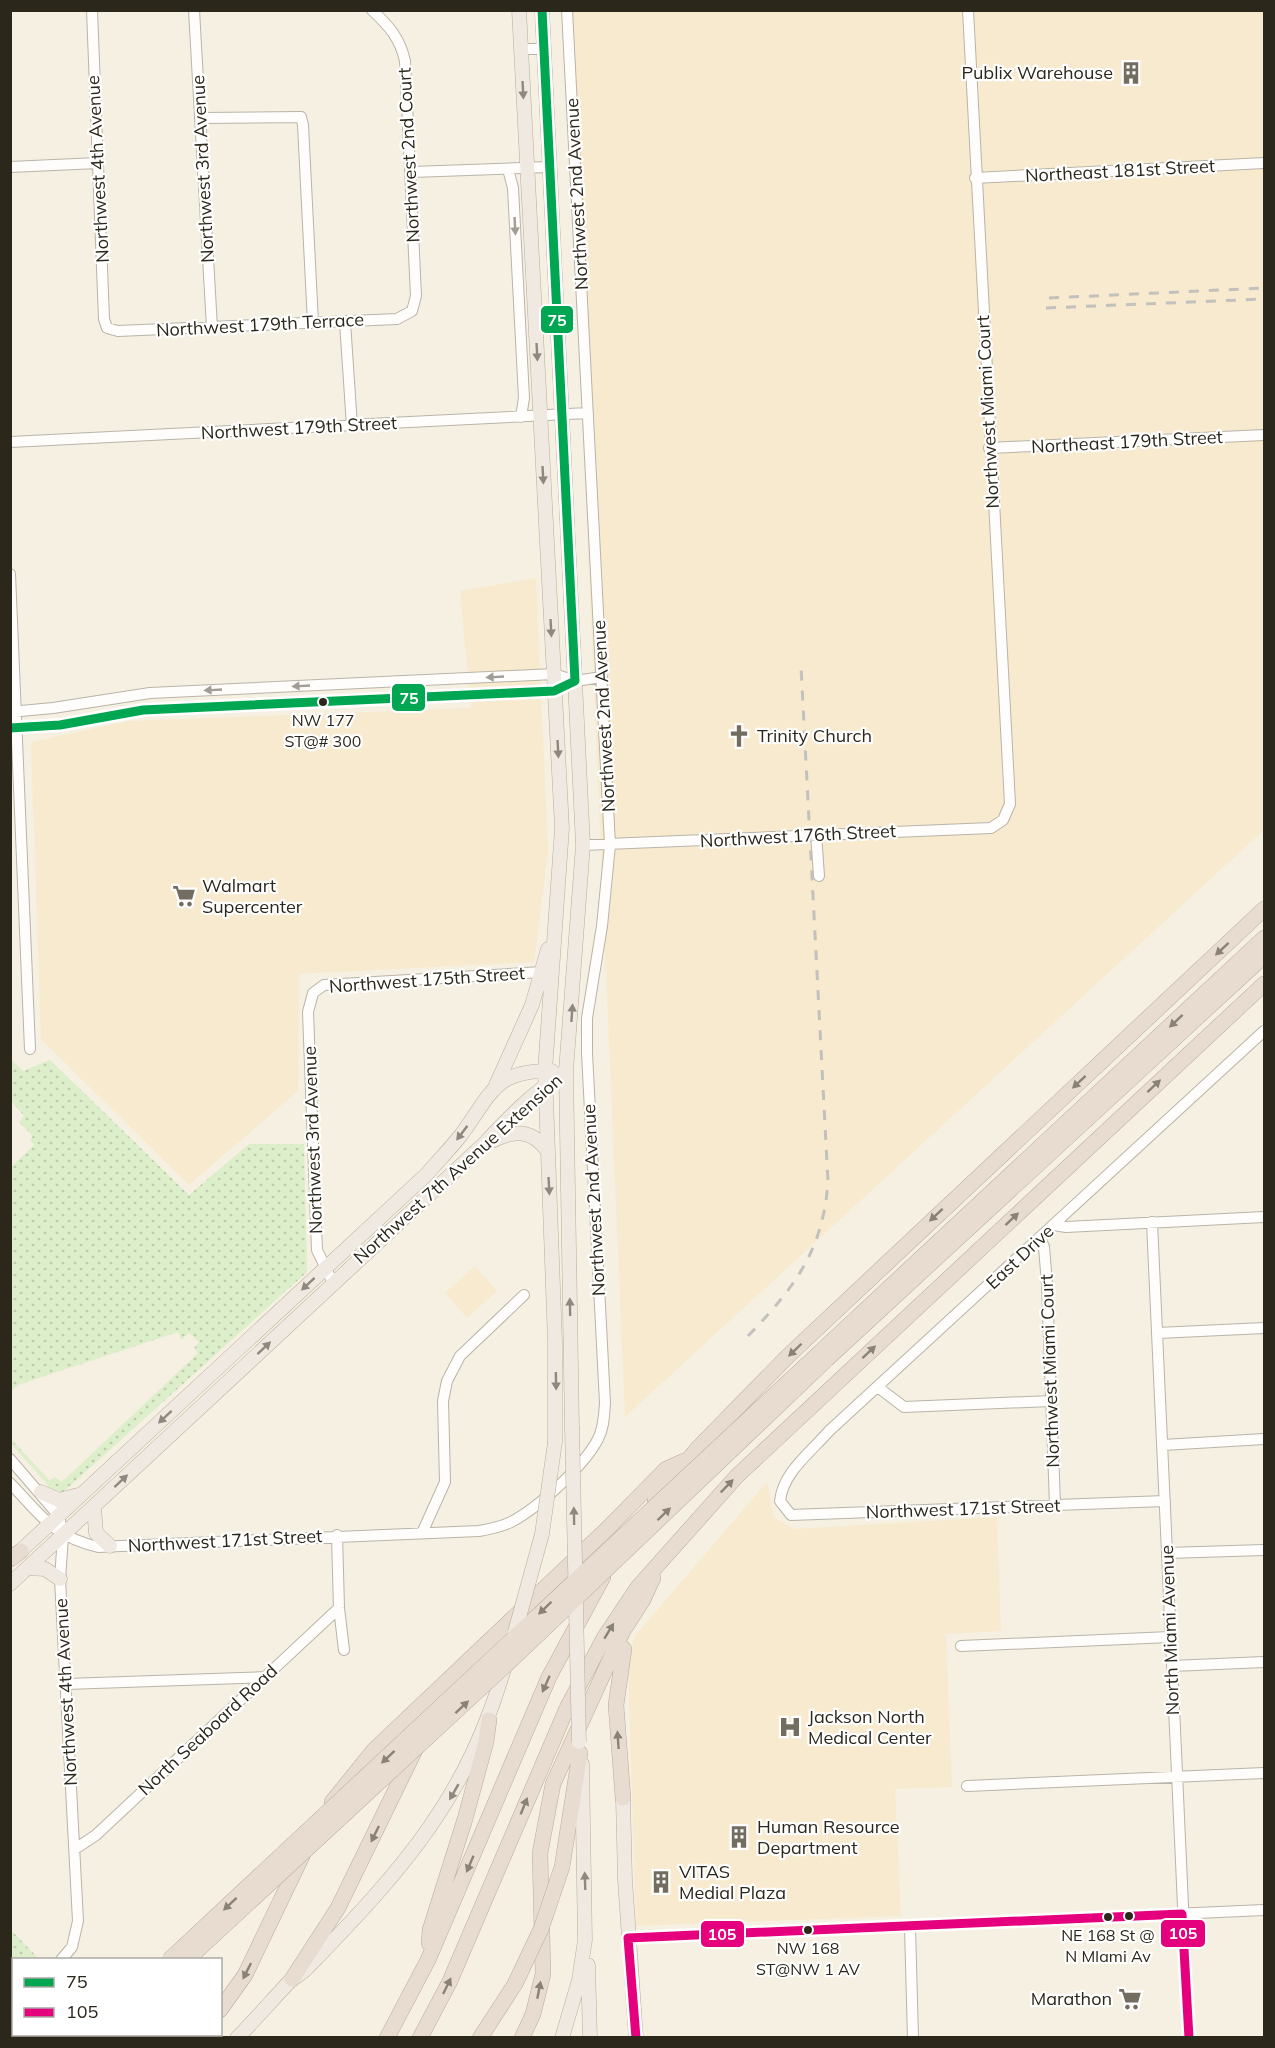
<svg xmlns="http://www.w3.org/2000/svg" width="1275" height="2048" viewBox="0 0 1275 2048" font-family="Mulish,sans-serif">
<defs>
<pattern id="grass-dots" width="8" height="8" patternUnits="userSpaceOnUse" patternTransform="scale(1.5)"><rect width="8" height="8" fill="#ddeeca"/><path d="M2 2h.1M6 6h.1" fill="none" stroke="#beccad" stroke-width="1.8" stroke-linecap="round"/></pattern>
</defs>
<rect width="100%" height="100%" fill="#f6f0e2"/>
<path fill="#f7eacf" d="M565 11H1264V830L625 1417Z
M536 578 548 852 534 962 299 974 298 1091 189 1185 41 1039 31 742 129 721 471 708 460 591Z
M475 1266 497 1291 467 1318 445 1293Z
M767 1482 774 1517 794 1529 997 1517 1001 1631 946 1634 952 1787 895 1789 901 1916 636 1926 628 1668 634 1637Z"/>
<path fill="url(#grass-dots)" d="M11 1059 23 1071 50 1060 189 1195 249 1144H304L307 1272 61 1494 46 1487 48 1485 11 1444V1439L50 1481 55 1477 62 1482 198 1353 194 1348 199 1342 189 1333 181 1340 178 1332 18 1385 11 1392V1167L34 1145 30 1140 33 1136 19 1122 24 1116 11 1101Z
M10 1929 39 1959 14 1960 13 1992 10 1989Z"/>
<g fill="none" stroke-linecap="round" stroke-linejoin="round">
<g stroke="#b9b4a8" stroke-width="12">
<path id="minor" d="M92 10 104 319 107 328 118 331 397 319 412 311 416 296 405 61C400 38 389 26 372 10
M194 10 212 328
M521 49H543
M200 118 301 117 303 125 313 323
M10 167 98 163
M508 169 513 188 524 398 521 417
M412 172 548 167
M975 178 1264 163
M345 322 352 426
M10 442 588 413
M989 448 1264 435
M10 574 30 1049
M10 712 53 708 150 693 554 674 575 681
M10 728 60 725 143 710 554 691 575 681 602 677
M816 834 819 876
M583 845 991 828 1003 820 1010 804 968 10
M1152 1222 1189 2038
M1054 1225 1066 1227 1264 1217
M1040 1238 1044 1247 1047 1284 1055 1505
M333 1283 317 1250 308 1012 313 993 324 985 542 972
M1158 1333 1264 1328
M879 1388 904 1407 1051 1401
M1163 1445 1264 1439
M10 1459 59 1516 63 1536 60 1579 78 1921 72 1947 61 1960
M10 1483C41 1515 52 1536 98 1547L479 1531C490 1529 501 1527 511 1522 538 1508 584 1466 598 1439 604 1428 604 1415 605 1403L587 1053V1018L602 926 610 845 567 10
M1165 1501 791 1515 780 1501C783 1472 811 1452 829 1431L1264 1031
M422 1533 445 1482 443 1401 447 1381 460 1356 524 1295
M337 1535 339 1608 344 1650
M1167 1553 1264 1550
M961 1646 1170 1637
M1172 1666 1264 1662
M66 1684 267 1677
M967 1786 1264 1773
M75 1849 96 1835 339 1608
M910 1927 913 2038
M628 1938 1264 1910"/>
</g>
<g stroke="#b9ac9a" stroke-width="15">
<path id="major" d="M519 10 562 828 545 1071 555 1342V1442
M542 10 583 845 566 1071 572 1428
M496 1085 532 1005 548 949
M492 1141C514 1130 531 1129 547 1150
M41 1492 59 1500 78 1495
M94 1507 96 1533 110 1546
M13 1558 427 1174C438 1161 450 1149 461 1135 491 1095 494 1069 552 1071
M28 1568 45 1569 60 1579
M10 1584 484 1144C509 1117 535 1091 566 1071
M623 1798 625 1880 636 2038
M588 1965 590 2038
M237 2038C256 2019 272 2000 290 1981 296 1976 303 1973 308 1967 403 1869 469 1797 506 1662
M562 2038 579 1980 585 1940 582 1764"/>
</g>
<g stroke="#b9ac9a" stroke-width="16">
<path id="highway" d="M818 1354 1264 938
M827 1359 1264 956
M655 1500 697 1449 788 1356 1264 909
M10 1559 21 1551
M623 1798 616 1705 624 1649
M332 1802 374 1750 607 1529 666 1469 684 1461
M562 1867 580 1753
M429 1943 430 1930 465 1819 486 1742 489 1720
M292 1979 338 1908 416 1748
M220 2010 245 1975 303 1854
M43 2034 46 2038
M84 2038 87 2034
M101 2038 105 2034
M191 2038 195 2034
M387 2038 428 1960 549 1677 603 1577
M420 2038 450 1981 567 1708 604 1638 638 1587 737 1476 1264 984
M480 2038 515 1984
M522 2038 533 2014 543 1974 540 1853 553 1784 623 1631 643 1600 653 1578"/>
</g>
<use href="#minor" stroke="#fefdfb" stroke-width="10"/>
<use href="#major" stroke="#efe9e1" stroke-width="14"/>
<use href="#highway" stroke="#e7dccf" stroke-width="15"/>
<path stroke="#c2c1bd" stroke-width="3" stroke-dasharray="10 10" stroke-linecap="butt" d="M1049 298 1264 288
M1046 308 1264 299
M748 1336C794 1288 823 1251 828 1182L801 667"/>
<g stroke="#b9ac9a" stroke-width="15" stroke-linecap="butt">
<path id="major-bridge" d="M572 1428 579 1742
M515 1632 542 1534 555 1442"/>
</g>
<g stroke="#b9ac9a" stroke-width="16" stroke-linecap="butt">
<path id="highway-bridge" d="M169 1960 818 1354
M187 1960 521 1651 825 1361
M515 1984 541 1929 562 1867
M10 2001 14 2004"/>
</g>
<use href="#major-bridge" stroke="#efe9e1" stroke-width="14"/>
<use href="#highway-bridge" stroke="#e7dccf" stroke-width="15"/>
<g stroke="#fff" stroke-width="14">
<path id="bus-1" d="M10 728 60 725 143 710 554 691 575 681 542 10"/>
</g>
<g stroke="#fff" stroke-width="14">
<path id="bus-2" d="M636 2038 628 1938 1182 1914 1189 2038"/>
</g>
<use href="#bus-1" stroke="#00a651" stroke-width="9"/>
<use href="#bus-2" stroke="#e5007d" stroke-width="9"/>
</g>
<defs><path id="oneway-solid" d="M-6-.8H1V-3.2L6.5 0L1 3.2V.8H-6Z" transform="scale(1.5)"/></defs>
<g fill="#8e887e">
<use href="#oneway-solid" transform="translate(523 90) rotate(87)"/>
<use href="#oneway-solid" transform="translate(537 352) rotate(87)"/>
<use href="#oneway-solid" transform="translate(543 475) rotate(87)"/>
<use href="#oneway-solid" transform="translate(551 628) rotate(87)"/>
<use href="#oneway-solid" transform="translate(558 749) rotate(87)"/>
<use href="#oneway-solid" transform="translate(572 1013) rotate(-86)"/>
<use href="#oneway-solid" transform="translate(462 1133) rotate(127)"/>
<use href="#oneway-solid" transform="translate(549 1186) rotate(87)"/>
<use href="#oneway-solid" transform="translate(308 1284) rotate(137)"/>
<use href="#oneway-solid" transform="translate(570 1307) rotate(-91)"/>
<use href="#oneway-solid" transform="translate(264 1348) rotate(-43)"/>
<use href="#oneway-solid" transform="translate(556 1381) rotate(89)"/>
<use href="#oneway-solid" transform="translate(165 1417) rotate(137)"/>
<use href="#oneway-solid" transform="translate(121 1481) rotate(-43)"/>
<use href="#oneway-solid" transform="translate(574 1516) rotate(-91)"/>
<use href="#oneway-solid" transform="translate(454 1792) rotate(120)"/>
<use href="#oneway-solid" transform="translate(585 1881) rotate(-92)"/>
</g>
<g fill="#a09d96">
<use href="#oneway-solid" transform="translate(515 226) rotate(87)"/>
<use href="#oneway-solid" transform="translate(495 677) rotate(177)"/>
<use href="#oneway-solid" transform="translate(301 686) rotate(177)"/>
<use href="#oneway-solid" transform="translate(213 690) rotate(177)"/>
</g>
<g fill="#8a8275">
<use href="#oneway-solid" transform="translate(1222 949) rotate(137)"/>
<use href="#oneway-solid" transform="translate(1176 1021) rotate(137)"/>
<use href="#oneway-solid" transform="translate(1079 1082) rotate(137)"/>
<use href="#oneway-solid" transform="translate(1154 1086) rotate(-43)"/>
<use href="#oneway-solid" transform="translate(936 1215) rotate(137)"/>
<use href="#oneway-solid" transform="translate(1012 1219) rotate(-43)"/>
<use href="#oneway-solid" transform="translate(795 1350) rotate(136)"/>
<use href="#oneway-solid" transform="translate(869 1352) rotate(-43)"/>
<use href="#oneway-solid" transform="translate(727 1486) rotate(-46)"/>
<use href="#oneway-solid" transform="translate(664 1514) rotate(-44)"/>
<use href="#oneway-solid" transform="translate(545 1608) rotate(136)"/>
<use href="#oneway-solid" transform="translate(609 1631) rotate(-59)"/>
<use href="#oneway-solid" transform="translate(546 1684) rotate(114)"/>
<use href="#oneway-solid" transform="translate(462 1707) rotate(-43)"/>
<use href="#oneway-solid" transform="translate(618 1740) rotate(-94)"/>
<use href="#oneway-solid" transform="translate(388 1757) rotate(137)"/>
<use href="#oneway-solid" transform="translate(524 1806) rotate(-68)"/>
<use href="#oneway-solid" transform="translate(375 1834) rotate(116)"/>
<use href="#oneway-solid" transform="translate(470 1864) rotate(113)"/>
<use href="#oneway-solid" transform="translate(230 1904) rotate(137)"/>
<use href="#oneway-solid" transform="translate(247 1971) rotate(117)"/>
<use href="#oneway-solid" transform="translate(447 1986) rotate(-64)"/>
<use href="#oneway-solid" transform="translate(539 1990) rotate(-79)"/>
</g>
<defs>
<g id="building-bare" transform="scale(1.8)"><path d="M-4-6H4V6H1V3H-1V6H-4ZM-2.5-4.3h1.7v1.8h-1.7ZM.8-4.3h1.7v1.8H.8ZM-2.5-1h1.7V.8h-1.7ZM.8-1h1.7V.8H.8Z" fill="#736d61" stroke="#fff" stroke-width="2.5" paint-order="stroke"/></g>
<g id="church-bare" transform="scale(1.8)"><path d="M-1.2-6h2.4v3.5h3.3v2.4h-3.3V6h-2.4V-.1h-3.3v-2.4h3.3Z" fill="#736d61" stroke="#fff" stroke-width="2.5" paint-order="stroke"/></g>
<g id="supermarket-bare" transform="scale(1.8)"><path d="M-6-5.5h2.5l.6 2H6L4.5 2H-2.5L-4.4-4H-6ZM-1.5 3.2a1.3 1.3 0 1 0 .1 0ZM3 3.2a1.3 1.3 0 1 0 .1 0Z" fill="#736d61" stroke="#fff" stroke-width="2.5" paint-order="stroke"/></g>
<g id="hospital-bare" transform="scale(1.8)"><path d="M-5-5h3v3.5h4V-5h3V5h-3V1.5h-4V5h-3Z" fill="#736d61" stroke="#fff" stroke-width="2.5" paint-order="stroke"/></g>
</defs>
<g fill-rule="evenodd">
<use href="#building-bare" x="1131" y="73"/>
<use href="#church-bare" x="739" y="736"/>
<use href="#supermarket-bare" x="184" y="896"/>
<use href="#hospital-bare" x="790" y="1727"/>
<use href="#building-bare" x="739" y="1837"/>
<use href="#building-bare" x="661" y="1882"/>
<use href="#supermarket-bare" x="1130" y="1999"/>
</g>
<g fill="#2c271b" stroke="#fff" stroke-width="2">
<circle cx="323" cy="702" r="5"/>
<circle cx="1129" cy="1916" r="5"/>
<circle cx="1108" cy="1917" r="5"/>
<circle cx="808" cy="1930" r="5"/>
</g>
<g text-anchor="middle" stroke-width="4.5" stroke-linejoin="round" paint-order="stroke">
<g font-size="16" fill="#2c271b" stroke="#fff">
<text x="323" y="726">NW 177<tspan x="323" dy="21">ST@# 300</tspan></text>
<text x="1108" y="1941">NE 168 St @<tspan x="1108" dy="21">N MIami Av</tspan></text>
<text x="808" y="1954">NW 168<tspan x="808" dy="21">ST@NW 1 AV</tspan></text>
</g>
<g font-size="18" fill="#2c271b" stroke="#fff" text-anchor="start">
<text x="1113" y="79" text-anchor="end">Publix Warehouse</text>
<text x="757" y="742">Trinity Church</text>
<text x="202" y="892">Walmart<tspan x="202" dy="21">Supercenter</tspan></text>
<text x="808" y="1723">Jackson North<tspan x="808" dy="21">Medical Center</tspan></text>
<text x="757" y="1833">Human Resource<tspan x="757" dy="21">Department</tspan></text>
<text x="679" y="1878">VITAS<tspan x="679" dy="21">Medial Plaza</tspan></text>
<text x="1112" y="2005" text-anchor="end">Marathon</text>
</g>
<g font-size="18" fill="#2c271b" stroke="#fff">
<text transform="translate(409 155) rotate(-93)" y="6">Northwest 2nd Court</text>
<text transform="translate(98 169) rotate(-93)" y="6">Northwest 4th Avenue</text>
<text transform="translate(203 169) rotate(-93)" y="6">Northwest 3rd Avenue</text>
<text transform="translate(1120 171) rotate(-3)" y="6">Northeast 181st Street</text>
<text transform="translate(577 194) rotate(-93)" y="6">Northwest 2nd Avenue</text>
<text transform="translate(260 325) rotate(-3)" y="6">Northwest 179th Terrace</text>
<text transform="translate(988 412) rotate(-93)" y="6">Northwest Miami Court</text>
<text transform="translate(299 428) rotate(-3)" y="6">Northwest 179th Street</text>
<text transform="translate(1127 442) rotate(-3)" y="6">Northeast 179th Street</text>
<text transform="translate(604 716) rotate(-93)" y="6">Northwest 2nd Avenue</text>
<text transform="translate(798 836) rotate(-3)" y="6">Northwest 176th Street</text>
<text transform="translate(427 980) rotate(-4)" y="6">Northwest 175th Street</text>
<text transform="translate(313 1140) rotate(-92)" y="6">Northwest 3rd Avenue</text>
<text transform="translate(458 1169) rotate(-42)" y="6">Northwest 7th Avenue Extension</text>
<text transform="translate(594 1200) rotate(-93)" y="6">Northwest 2nd Avenue</text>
<text transform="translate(1020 1257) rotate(-43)" y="6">East Drive</text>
<text transform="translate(1050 1371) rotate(-92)" y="6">Northwest Miami Court</text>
<text transform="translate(963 1509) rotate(-2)" y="6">Northwest 171st Street</text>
<text transform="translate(225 1541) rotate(-3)" y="6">Northwest 171st Street</text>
<text transform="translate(1170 1630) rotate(-92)" y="6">North Miami Avenue</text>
<text transform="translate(66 1692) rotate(-93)" y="6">Northwest 4th Avenue</text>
<text transform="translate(208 1730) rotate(-43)" y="6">North Seaboard Road</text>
</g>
</g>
<g stroke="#fff" stroke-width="2">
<rect x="540" y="305" width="34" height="29" rx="6" fill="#00a651"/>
<rect x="391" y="683" width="35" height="29" rx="6" fill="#00a651"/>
<rect x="1160" y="1919" width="46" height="29" rx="6" fill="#e5007d"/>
<rect x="700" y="1920" width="45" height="28" rx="6" fill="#e5007d"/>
</g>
<g font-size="16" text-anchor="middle" font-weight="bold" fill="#fff">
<text x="557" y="326">75</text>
<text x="409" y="704">75</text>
<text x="1183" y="1939">105</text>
<text x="722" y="1940">105</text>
</g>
<rect width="1275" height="2048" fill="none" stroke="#2c271b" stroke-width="24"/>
<rect x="12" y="1958" width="210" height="78" fill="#ffffff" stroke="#aba9a4" stroke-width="1.5"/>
<rect x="24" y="1978" width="30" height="9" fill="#00a651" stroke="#aba9a4" stroke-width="1.5"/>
<text x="66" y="1988" font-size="18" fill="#2c271b">75</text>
<rect x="24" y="2008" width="30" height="9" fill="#e5007d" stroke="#aba9a4" stroke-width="1.5"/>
<text x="66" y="2018" font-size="18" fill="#2c271b">105</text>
</svg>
